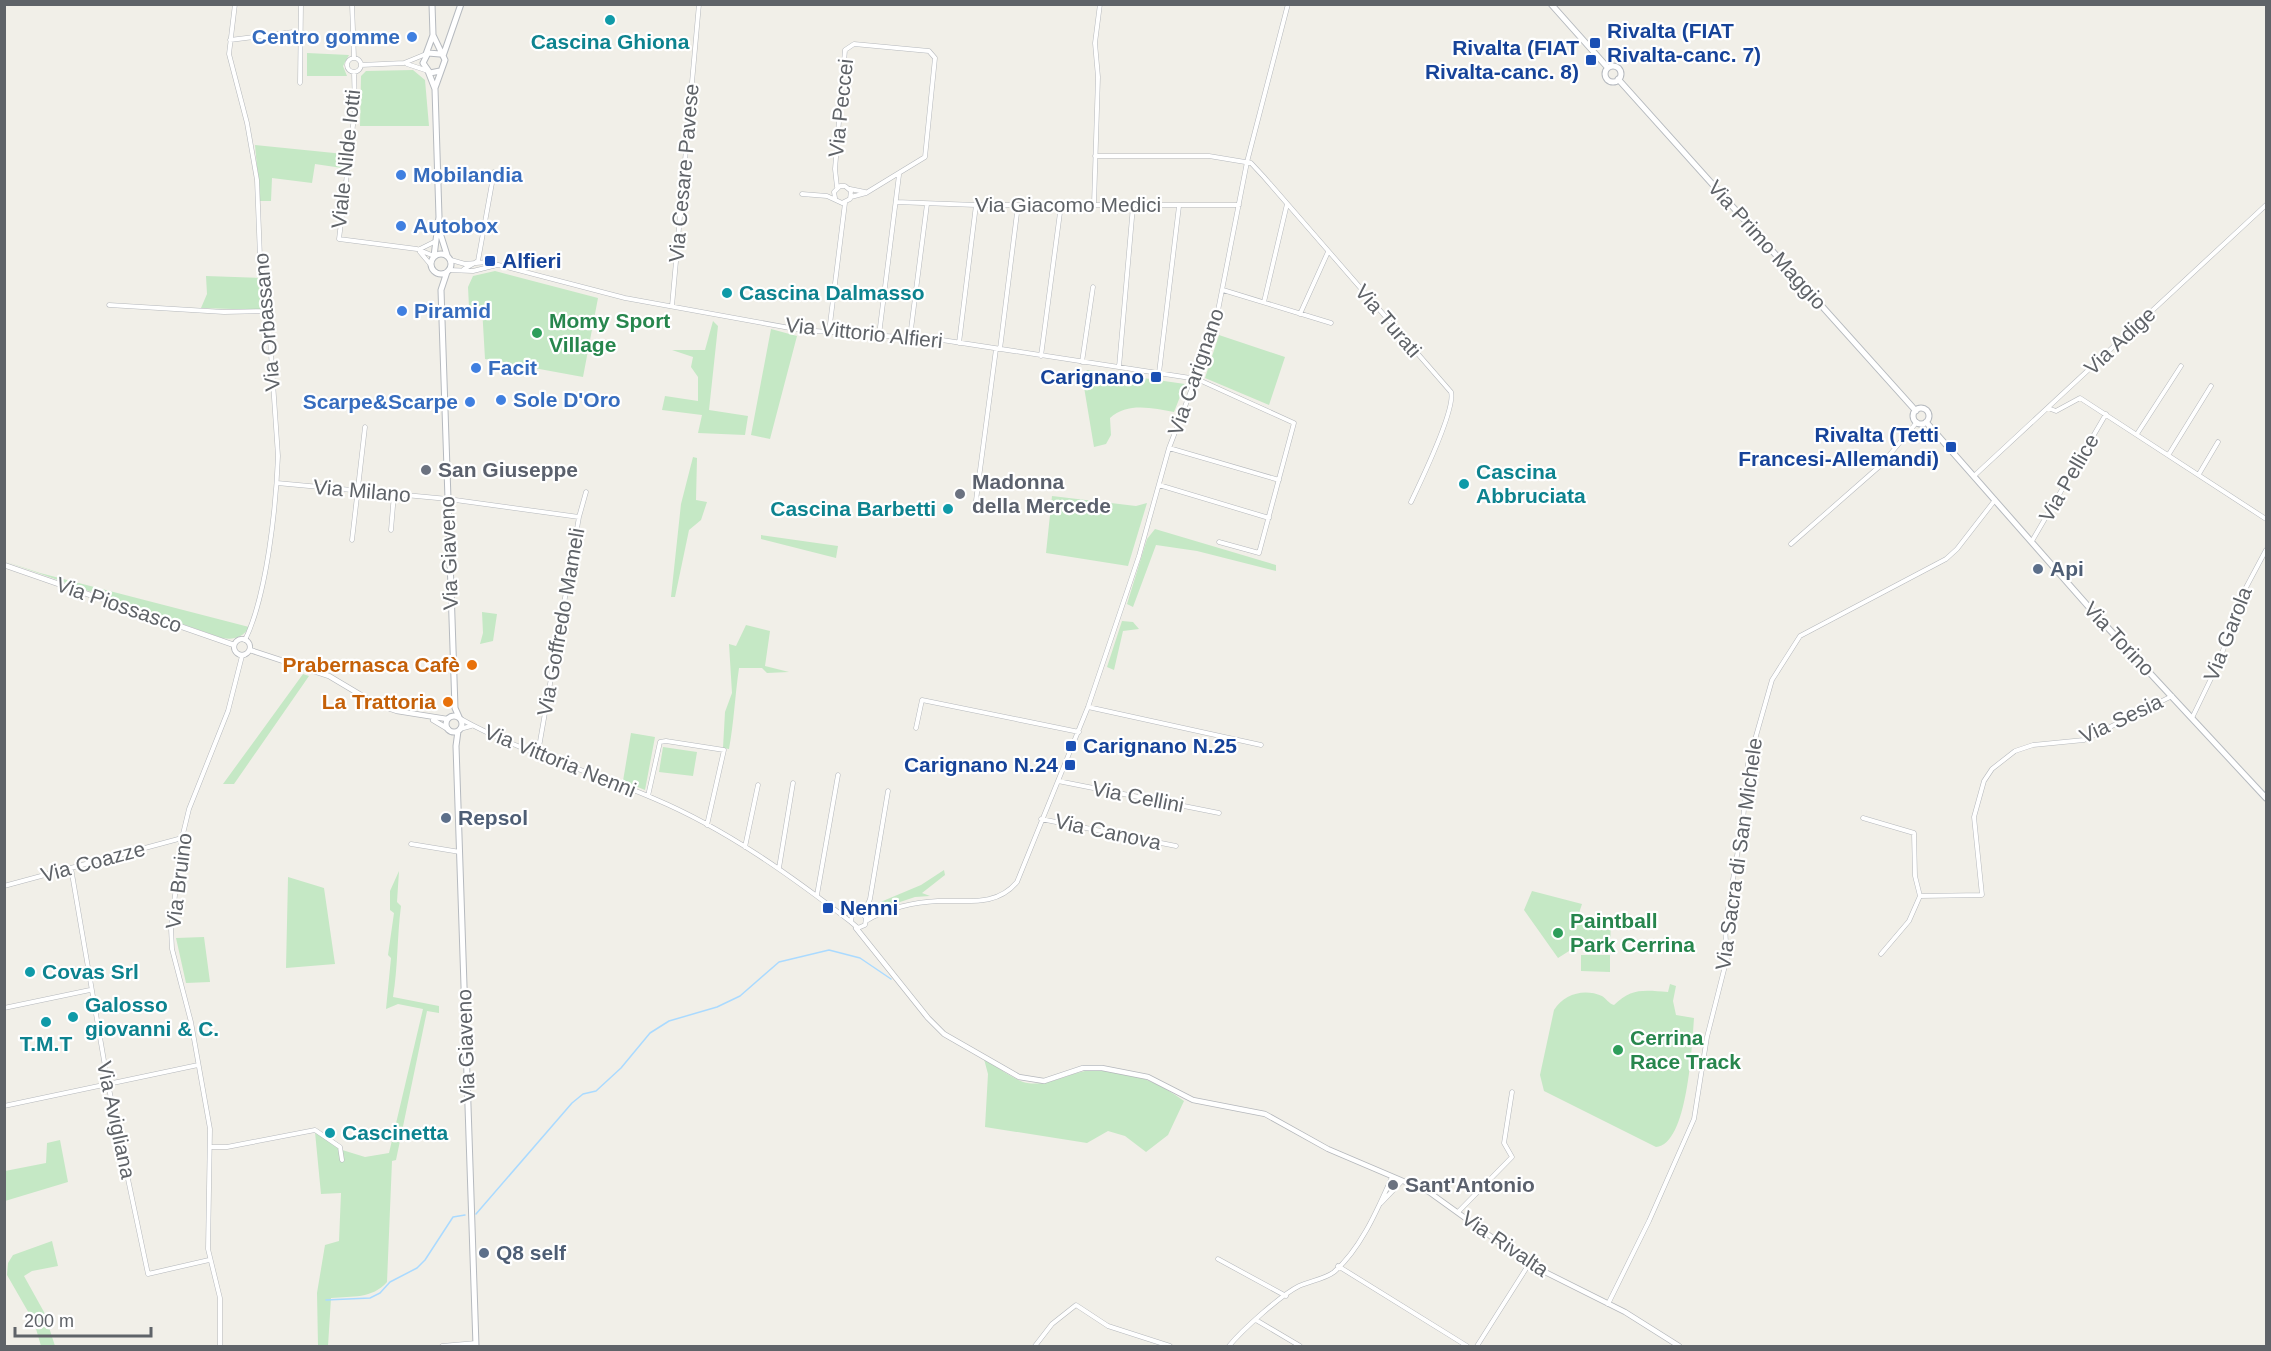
<svg xmlns="http://www.w3.org/2000/svg" width="2271" height="1351" viewBox="0 0 2271 1351" font-family="Helvetica,sans-serif">
<rect width="100%" height="100%" fill="#f1efe8"/>
<path fill="#c5e8c5" d="M307 53 349 55 343 66 347 76H307Z
M413 70 425 80 429 126H360L361 76 366 71Z
M255 145 344 154 342 168 315 164 312 183 272 178 271 201H260Z
M495 271 598 298 583 377 485 359 482 307H469L468 287 473 276Z
M206 276 261 278 265 306 260 310 201 308 207 294Z
M713 321 718 326 709 410 748 416 745 435 698 433 702 415 662 410 665 396 698 401V377L691 367 693 357 672 350H705Z
M771 329 797 336 770 439 751 435Z
M1219 335 1285 357 1269 405 1205 378Z
M1087 370 1185 384 1174 412C1153 408 1127 402 1110 418L1111 435 1106 444 1094 447 1082 375Z
M693 457 697 458 696 500 707 502 701 520 689 530 675 597H671L681 504Z
M1052 496 1136 506 1147 503 1128 566 1046 553Z
M1155 529 1276 565V571L1197 551 1156 545 1133 607 1127 604 1147 539Z
M761 535 838 546 836 558 761 539Z
M4 561 40 573 249 627C243 638 233 640 222 638Z
M482 612 497 614 493 641 480 644 483 633Z
M1122 621 1133 622 1139 629 1123 631 1114 670 1107 667Z
M746 625 770 631 765 666 789 672 767 673 762 668H739C735 695 734 722 729 749L723 748 725 712 732 693 729 644 736 646Z
M303 674 309 676 234 784H223Z
M631 733 655 737 645 790 623 781Z
M663 747 697 752 693 776 659 772Z
M944 870 945 875 922 893 930 896 915 897 870 912 871 906 921 885Z
M399 871 397 902 401 906C397 937 398 967 393 997L439 1006V1013L427 1011 396 1160 392 1161 387 1282C372 1299 352 1296 331 1298L328 1346H318L317 1293 325 1245 339 1241 341 1193 321 1194 315 1132 339 1149 365 1157 389 1153 423 1009 398 1004 386 1009 391 958 388 955 394 913 390 910V891Z
M288 877 324 888 335 964 286 968Z
M1532 891 1582 904 1577 919 1611 920 1610 947 1577 946 1558 958 1524 910Z
M204 937 210 982 186 983 176 938Z
M1581 955H1610V972L1581 971Z
M1670 984 1676 986 1673 1001 1676 1015 1694 1018C1692 1044 1688 1145 1656 1147L1544 1091 1540 1075 1554 1010C1564 994 1584 988 1602 996 1607 999 1608 1003 1614 1005 1631 988 1644 990 1668 992Z
M984 1059C996 1066 1010 1077 1023 1082 1045 1088 1065 1075 1085 1071 1117 1064 1159 1082 1184 1101L1168 1135 1146 1152 1125 1136 1108 1131 1087 1143 985 1127 988 1074Z
M60 1140 68 1182 5 1201V1171L46 1163 47 1143Z
M52 1241 58 1266 32 1271 24 1276 44 1312 55 1346H41L34 1322 7 1275 8 1263 13 1255Z"/>
<g fill="none" stroke-linecap="round" stroke-linejoin="round">
<path stroke="#aadaff" stroke-width="1.5" d="M476 1214 572 1103 583 1094 596 1091 621 1068 650 1033 669 1021 717 1007 740 996 779 962 829 950 860 958 891 979
M326 1300 370 1298 380 1293 390 1282 417 1268 425 1260 453 1217 465 1215"/>
<g stroke="#b5b8bc" stroke-width="5">
<path id="minor" d="M235 4 229 54 247 123 257 180 260 257 267 295 278 456C276 507 267 595 245 640
M352 4 354 58
M230 40 293 32
M347 65a7 7 0 1 1 14 0a7 7 0 1 1-14 0Z
M407 64 428 71
M361 65 404 63 426 54
M354 72 355 109 339 239 417 249 434 256
M300 83 301 4
M1095 156H1209L1251 163 1264 177 1451 392C1456 409 1420 483 1411 502
M837 187 835 169 845 50 854 44 929 51 935 58 925 157 866 193 851 197
M850 189 865 192
M802 194 827 196 842 203 850 199 851 191 845 186H840L834 192 835 198
M896 202 976 205H1239
M1094 204 1098 77 1095 43 1100 4
M420 249 434 242
M420 252 430 264
M451 260 465 264 487 262 625 298 801 330 942 340 1197 379 1294 423 1259 553 1219 542
M464 269 478 261 494 172
M449 270 473 271 497 265
M1223 290 1331 323
M1264 302 1287 204
M109 305 224 312 268 311
M672 306 699 4
M1300 314 1328 252
M829 332 845 203
M879 335 899 175
M910 337 927 204
M959 343 976 205
M1000 349 1018 205
M1041 356 1061 205
M1082 362 1093 287
M1119 367 1133 206
M1159 373 1179 206
M2048 408 2056 411 2080 398 2266 519
M2137 434 2181 366
M1169 448 1279 480
M2169 454 2211 386
M2199 474 2218 442
M1974 476 2266 205
M277 483 448 499 579 517
M1159 485 1269 518
M975 508 996 349
M391 530 394 494
M352 540 365 427
M2032 541 2106 414
M1791 544 1881 465 1917 422
M1088 707 1261 745
M2192 718 2219 662 2242 595 2266 550
M461 719C522 753 591 771 655 799 726 829 790 875 851 922
M916 728 922 700 1079 732
M460 729 471 726
M538 753 579 517 586 492
M1058 781 1219 813
M648 796 660 742 666 741 724 750 707 825
M1863 818 1914 833 1915 876 1920 896 1982 895 1974 817 1984 781 1992 769 2015 751 2033 745 2084 740 2172 696
M1041 819 1176 846
M411 844 460 852
M745 847 758 785
M71 868 108 1084 148 1274 209 1260
M779 868 793 783
M4 886 182 838
M817 895 838 775
M841 913H862L866 918 865 925 858 928 851 922 852 915
M864 914 870 899 888 791
M866 921C886 908 916 902 938 901 967 900 996 907 1017 882L1088 707 1139 556 1169 448 1214 331 1247 162 1288 4
M1881 954 1909 921 1920 896
M4 1008 90 990
M4 1106 198 1065
M211 1147H227L315 1130 340 1147 342 1160
M1381 1203 1402 1181
M1458 1212 1512 1157 1504 1143 1512 1092
M1218 1259 1286 1296
M1338 1266 1467 1346
M1608 1304 1649 1221 1694 1119 1707 1037 1727 958 1725 927 1743 820 1748 764 1772 680 1800 636 1946 559 1957 549 1995 500
M1256 1320 1300 1346
M220 1346V1298L208 1249 210 1129 191 1022 172 949 171 928 182 838 189 809 228 711 242 656
M442 1346 476 1343
M1035 1346 1052 1324 1076 1305 1108 1326 1170 1346
M1229 1346C1242 1330 1281 1295 1299 1286 1310 1281 1325 1279 1334 1272 1361 1249 1378 1208 1392 1177
M1477 1346 1529 1264"/>
</g>
<g stroke="#b5b8bc" stroke-width="6">
<path id="tertiary" d="M4 565 234 645
M234 647a8 8 0 1 1 16 0a8 8 0 1 1-16 0Z
M250 650 329 676 376 704 397 711 447 719
M433 720 448 729
M856 928 928 1018 944 1034 1019 1077 1044 1081 1083 1068H1102L1148 1077 1193 1100 1265 1114 1328 1149 1429 1192 1529 1264 1625 1312 1679 1346"/>
</g>
<g stroke="#b6babf" stroke-width="7">
<path id="secondary" d="M1551 4 1608 68
M433 35 445 60 435 88
M426 54 433 35 432 4
M440 54 428 53 423 63 430 73 440 71
M443 56 461 4
M1605 74a8 8 0 1 1 16 0a8 8 0 1 1-16 0Z
M428 71 435 89 439 217 434 256
M1618 79 1916 411
M441 236 447 255
M431 264a10 10 0 1 1 20 0a10 10 0 1 1-20 0Z
M447 272 441 290 455 708 459 717
M1913 416a8 8 0 1 1 16 0a8 8 0 1 1-16 0Z
M1926 422 2095 614 2266 798
M446 724a8 8 0 1 1 16 0a8 8 0 1 1-16 0Z
M458 731 456 746 476 1346"/>
</g>
<use href="#minor" stroke="#fff" stroke-width="4"/>
<use href="#tertiary" stroke="#fff" stroke-width="4.5"/>
<use href="#secondary" stroke="#fff" stroke-width="5"/>
</g>
<g fill="#0f9aa8" stroke="#fff" stroke-width="2">
<circle cx="610" cy="20" r="6"/>
<circle cx="727" cy="293" r="6"/>
<circle cx="1464" cy="484" r="6"/>
<circle cx="948" cy="509" r="6"/>
<circle cx="30" cy="972" r="6"/>
<circle cx="73" cy="1017" r="6"/>
<circle cx="46" cy="1022" r="6"/>
<circle cx="330" cy="1133" r="6"/>
</g>
<g fill="#3f7fe0" stroke="#fff" stroke-width="2">
<circle cx="412" cy="37" r="6"/>
<circle cx="401" cy="175" r="6"/>
<circle cx="401" cy="226" r="6"/>
<circle cx="402" cy="311" r="6"/>
<circle cx="476" cy="368" r="6"/>
<circle cx="501" cy="400" r="6"/>
<circle cx="470" cy="402" r="6"/>
</g>
<g fill="#1a4fb4" stroke="#fff" stroke-width="2">
<rect x="1589" y="37" width="12" height="12" rx="3"/>
<rect x="1585" y="54" width="12" height="12" rx="3"/>
<rect x="484" y="255" width="12" height="12" rx="3"/>
<rect x="1150" y="371" width="12" height="12" rx="3"/>
<rect x="1945" y="441" width="12" height="12" rx="3"/>
<rect x="1065" y="740" width="12" height="12" rx="3"/>
<rect x="1064" y="759" width="12" height="12" rx="3"/>
<rect x="822" y="902" width="12" height="12" rx="3"/>
</g>
<g fill="#2e9e5b" stroke="#fff" stroke-width="2">
<circle cx="537" cy="333" r="6"/>
<circle cx="1558" cy="933" r="6"/>
<circle cx="1618" cy="1050" r="6"/>
</g>
<g fill="#6b7280" stroke="#fff" stroke-width="2">
<circle cx="426" cy="470" r="6"/>
<circle cx="960" cy="494" r="6"/>
<circle cx="1393" cy="1185" r="6"/>
</g>
<g fill="#5c6f8a" stroke="#fff" stroke-width="2">
<circle cx="2038" cy="569" r="6"/>
<circle cx="446" cy="818" r="6"/>
<circle cx="484" cy="1253" r="6"/>
</g>
<g fill="#e8710a" stroke="#fff" stroke-width="2">
<circle cx="472" cy="665" r="6"/>
<circle cx="448" cy="702" r="6"/>
</g>
<g text-anchor="middle" stroke-width="4.5" stroke-linejoin="round" paint-order="stroke">
<g font-size="21" font-weight="bold" fill="#164399" stroke="#fff" text-anchor="start">
<text x="1607" y="38">Rivalta (FIAT<tspan x="1607" dy="24">Rivalta-canc. 7)</tspan></text>
<text x="1579" y="55" text-anchor="end">Rivalta (FIAT<tspan x="1579" dy="24">Rivalta-canc. 8)</tspan></text>
<text x="502" y="268">Alfieri</text>
<text x="1144" y="384" text-anchor="end">Carignano</text>
<text x="1939" y="442" text-anchor="end">Rivalta (Tetti<tspan x="1939" dy="24">Francesi-Allemandi)</tspan></text>
<text x="1083" y="753">Carignano N.25</text>
<text x="1058" y="772" text-anchor="end">Carignano N.24</text>
<text x="840" y="915">Nenni</text>
</g>
<g font-size="21" font-weight="bold" fill="#366cbe" stroke="#fff" text-anchor="start">
<text x="400" y="44" text-anchor="end">Centro gomme</text>
<text x="413" y="182">Mobilandia</text>
<text x="413" y="233">Autobox</text>
<text x="414" y="318">Piramid</text>
<text x="488" y="375">Facit</text>
<text x="513" y="407">Sole D'Oro</text>
<text x="458" y="409" text-anchor="end">Scarpe&amp;Scarpe</text>
</g>
<g font-size="21" font-weight="bold" fill="#0d838f" stroke="#fff" text-anchor="start">
<text x="610" y="49" text-anchor="middle">Cascina Ghiona</text>
<text x="739" y="300">Cascina Dalmasso</text>
<text x="1476" y="479">Cascina<tspan x="1476" dy="24">Abbruciata</tspan></text>
<text x="936" y="516" text-anchor="end">Cascina Barbetti</text>
<text x="42" y="979">Covas Srl</text>
<text x="85" y="1012">Galosso<tspan x="85" dy="24">giovanni &amp; C.</tspan></text>
<text x="46" y="1051" text-anchor="middle">T.M.T</text>
<text x="342" y="1140">Cascinetta</text>
</g>
<g font-size="21" fill="#5f6368" stroke="#fff">
<text transform="translate(841 108) rotate(-84)" y="7">Via Peccei</text>
<text transform="translate(346 159) rotate(-84)" y="7">Viale Nilde Iotti</text>
<text transform="translate(684 173) rotate(-85)" y="7">Via Cesare Pavese</text>
<text x="1068" y="212">Via Giacomo Medici</text>
<text transform="translate(1767 245) rotate(48)" y="7">Via Primo Maggio</text>
<text transform="translate(1388 321) rotate(49)" y="7">Via Turati</text>
<text transform="translate(267 322) rotate(-95)" y="7">Via Orbassano</text>
<text transform="translate(864 333) rotate(6)" y="7">Via Vittorio Alfieri</text>
<text transform="translate(2120 341) rotate(-43)" y="7">Via Adige</text>
<text transform="translate(1196 372) rotate(-71)" y="7">Via Carignano</text>
<text transform="translate(2069 478) rotate(-60)" y="7">Via Pellice</text>
<text transform="translate(362 491) rotate(5)" y="7">Via Milano</text>
<text transform="translate(449 553) rotate(-92)" y="7">Via Giaveno</text>
<text transform="translate(119 605) rotate(19)" y="7">Via Piossasco</text>
<text transform="translate(561 622) rotate(-80)" y="7">Via Goffredo Mameli</text>
<text transform="translate(2228 634) rotate(-69)" y="7">Via Garola</text>
<text transform="translate(2119 639) rotate(47)" y="7">Via Torino</text>
<text transform="translate(2121 719) rotate(-25)" y="7">Via Sesia</text>
<text transform="translate(560 761) rotate(22)" y="7">Via Vittoria Nenni</text>
<text transform="translate(1138 797) rotate(11)" y="7">Via Cellini</text>
<text transform="translate(1108 832) rotate(12)" y="7">Via Canova</text>
<text transform="translate(1739 854) rotate(-82)" y="7">Via Sacra di San Michele</text>
<text transform="translate(93 862) rotate(-15)" y="7">Via Coazze</text>
<text transform="translate(179 881) rotate(-83)" y="7">Via Bruino</text>
<text transform="translate(466 1046) rotate(-92)" y="7">Via Giaveno</text>
<text transform="translate(116 1120) rotate(78)" y="7">Via Avigliana</text>
<text transform="translate(1505 1244) rotate(34)" y="7">Via Rivalta</text>
</g>
<g font-size="21" font-weight="bold" fill="#27864d" stroke="#fff" text-anchor="start">
<text x="549" y="328">Momy Sport<tspan x="549" dy="24">Village</tspan></text>
<text x="1570" y="928">Paintball<tspan x="1570" dy="24">Park Cerrina</tspan></text>
<text x="1630" y="1045">Cerrina<tspan x="1630" dy="24">Race Track</tspan></text>
</g>
<g font-size="21" font-weight="bold" fill="#5b616d" stroke="#fff" text-anchor="start">
<text x="438" y="477">San Giuseppe</text>
<text x="972" y="489">Madonna<tspan x="972" dy="24">della Mercede</tspan></text>
<text x="1405" y="1192">Sant'Antonio</text>
</g>
<g font-size="21" font-weight="bold" fill="#4e5e75" stroke="#fff" text-anchor="start">
<text x="2050" y="576">Api</text>
<text x="458" y="825">Repsol</text>
<text x="496" y="1260">Q8 self</text>
</g>
<g font-size="21" font-weight="bold" fill="#c56008" stroke="#fff" text-anchor="end">
<text x="460" y="672">Prabernasca Cafè</text>
<text x="436" y="709">La Trattoria</text>
</g>
</g>
<rect width="2271" height="1351" fill="none" stroke="#5f6368" stroke-width="12"/>
<path d="M15 1327v9h136v-9" fill="none" stroke="#5f6368" stroke-width="3"/>
<text x="24" y="1327" font-size="18" fill="#5f6368" stroke="#ffffff" stroke-width="4.5" paint-order="stroke">200 m</text>
</svg>
